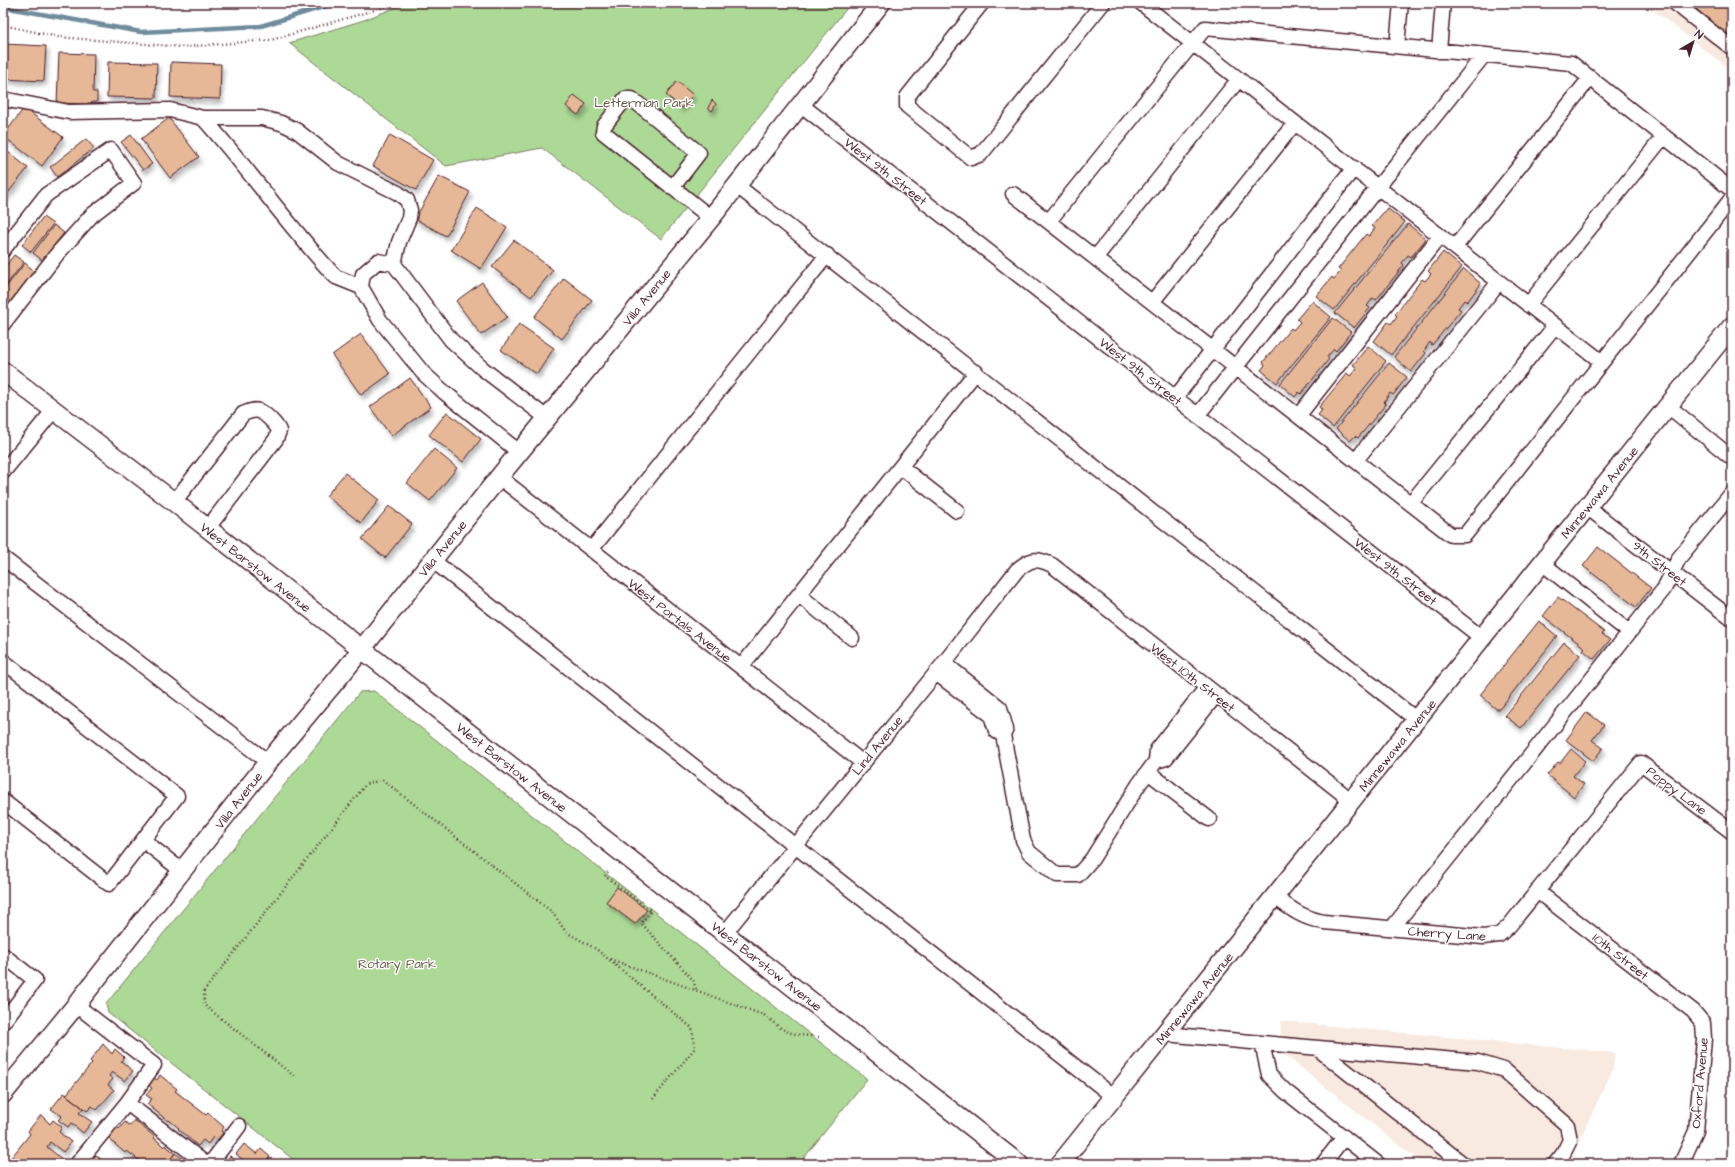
<svg xmlns="http://www.w3.org/2000/svg" width="1735" height="1167" viewBox="0 0 1735 1167" font-family="'Architects Daughter',sans-serif">
<defs>
<filter id="shadow"><feDropShadow dx="2.5" dy="4.5" stdDeviation="2" flood-color="#0004"/></filter>
</defs>
<rect width="100%" height="100%" fill="#fff"/>
<filter id="ink" filterUnits="userSpaceOnUse"><feTurbulence type="fractalNoise" baseFrequency=".025" numOctaves="2"/><feDisplacementMap in="SourceGraphic" scale="8" xChannelSelector="R" yChannelSelector="G"/><feConvolveMatrix kernelMatrix="1 2 1 2 8 2 1 2 1" color-interpolation-filters="sRGB"/></filter>
<g filter="url(#ink)">
<path fill="#f8eae0" d="M1644 3H1732V71Z
M1281 1021 1615 1053 1613 1069 1568 1164H1423L1280 1051Z"/>
<path fill="#add997" stroke="#7c7c61" d="M407 3H851L661 239 542 148 446 166 289 43 364 20Z
M374 691 867 1079 799 1164H299L108 1013 106 1004 360 692Z"/>
<g fill="none" stroke-linecap="round" stroke-linejoin="round">
<path stroke="#708c9c" stroke-width="4.5" d="M3 7 141 32 261 26 336 3"/>
</g>
<path fill="#e6b897" stroke="#4a1f2b" filter="url(#shadow)" d="M1700 3H1732V38L1696 9Z
M3 44 46 46 44 81 3 79Z
M59 53 94 54 93 92H97V102H92L91 104 57 103Z
M108 62 157 63 156 98 107 97Z
M171 62 221 64 220 99 170 97Z
M677 81 693 95 682 108 666 95Z
M574 95 586 104 578 115 566 106Z
M712 100 716 104 712 111 708 108Z
M24 108 63 137 42 166 3 136Z
M169 118 199 157 170 178 141 139Z
M131 135 152 164 143 170 121 142Z
M390 135 433 160 416 190 373 166Z
M86 139 94 148 57 177 50 167Z
M3 148 28 168 3 199Z
M439 176 470 192 446 236 415 219Z
M477 208 507 227 481 269 451 250Z
M1387 208 1405 222 1334 310 1316 296 1332 277 1334 279 1341 271 1338 269 1366 234 1369 236 1375 228 1372 226Z
M43 217 53 224 31 252 22 245Z
M1408 224 1426 239 1411 257 1408 255 1402 263 1404 265 1376 300 1373 298 1367 306 1370 308 1354 328 1335 313Z
M54 225 64 233 42 260 33 253Z
M514 240 553 270 531 297 492 267Z
M1443 252 1462 267 1391 355 1374 341 1388 322 1391 324 1397 316 1395 314 1422 279 1425 281 1431 274 1428 271Z
M14 255 24 262 3 289V269Z
M25 263 34 271 3 311V291Z
M1464 269 1481 284 1467 302 1464 300 1458 308 1461 310 1432 345 1430 342 1424 351 1426 353 1411 372 1394 357Z
M564 278 592 300 562 339 534 317Z
M482 282 507 317 481 335 456 301Z
M1312 301 1331 317 1277 383 1261 370 1265 365 1263 362 1291 328 1293 330 1300 322 1297 319Z
M1333 318 1351 332 1336 351 1334 349 1327 357 1329 359 1301 394 1299 392 1295 397 1280 384Z
M519 324 554 348 537 374 501 350Z
M361 334 390 374 361 395 332 355Z
M1368 346 1386 361 1333 428 1318 415 1322 410 1319 407 1347 373 1350 376 1357 368 1353 365Z
M1389 363 1407 377 1393 395 1390 393 1384 402 1386 404 1358 438 1355 436 1350 441 1336 429Z
M410 378 431 407 391 436 370 407Z
M447 412 481 439 463 462 429 435Z
M434 449 457 468 430 501 407 483Z
M345 473 379 500 361 523 326 496Z
M389 506 412 524 385 558 362 539Z
M1598 547 1651 588 1636 607 1583 566Z
M1558 597 1604 632 1602 634 1610 640 1594 659 1583 650 1585 648 1543 616Z
M1539 621 1557 636 1502 706 1499 709H1496L1480 695Z
M1564 642 1580 655 1521 728 1505 716Z
M1587 712 1604 725 1592 740 1603 748 1593 761 1566 740Z
M1571 749 1585 761 1573 776 1584 784 1574 797 1547 775 1558 762 1560 763Z
M617 887 647 910 635 924 606 902Z
M103 1044 112 1054 115 1049 124 1057 121 1061 133 1071 125 1081 112 1072 109 1076 113 1079 108 1085 114 1090 97 1110 92 1106 87 1111 66 1095 92 1063 90 1061Z
M160 1075 177 1089 175 1091 206 1115 208 1113 224 1127 221 1131 223 1133 217 1140 213 1137 208 1144 203 1140 198 1146 178 1129 179 1128 169 1120 168 1121 147 1104 152 1099 146 1095 152 1088 148 1085 154 1078 157 1080Z
M64 1093 83 1108 79 1113 92 1122 83 1133 71 1123 68 1127 58 1120 62 1116 51 1109Z
M41 1115 50 1124 53 1120 62 1127 59 1132 71 1142 63 1152 50 1142 47 1147 62 1159 58 1164H6L30 1134 28 1131Z
M134 1120 155 1137 154 1138 159 1142 164 1147 165 1145 175 1153 167 1164H144L127 1151 125 1153 109 1139 112 1135 110 1133 116 1126 119 1129 125 1122 130 1126Z
M244 1144 257 1154 261 1149 270 1157 266 1161 270 1164H248L236 1154Z
M175 1153 186 1161 184 1164H167Z
M96 1155 106 1164H85L90 1158 92 1160Z
M230 1156 239 1164H224Z"/>
<g fill="none" stroke-linecap="round" stroke-linejoin="round">
<g stroke="#4a1f2b" stroke-width="17">
<path id="minor" d="M982 3 907 97V106L971 158 981 154 1103 3
M1141 3 1602 362
M1675 3 1732 48
M1397 46 1401 3
M1439 51 1443 3
M3 99 69 112 170 110 203 118H262L281 123 296 130 338 163 398 193 407 200 410 210 409 218 399 242 394 264
M800 104 1482 638
M203 118C248 168 286 223 331 272L336 277 361 287
M736 185 1417 720
M672 188 699 153 632 99H625L604 126 603 132 711 218
M1013 194 1451 535H1465L1732 198
M1049 221 1205 28 1571 63 1732 190
M1455 247 1590 78
M3 250 46 195 111 150 134 183 92 215 58 253 3 324
M1096 257 1239 79
M1153 301 1295 123
M1528 305 1664 136
M1175 398 1354 168
M1668 406 1732 458
M1299 415 1440 236
M1197 416 1378 187 1484 55
M519 452 444 392 423 373 380 320 361 287 363 274 378 261 394 264 451 340 483 369 547 418
M1356 460 1499 282
M901 467 957 511
M3 472 53 411
M499 477 863 763
M174 502 243 414C248 412 253 409 259 411 265 413 277 425 279 431L276 439 207 529
M1411 503 1555 326
M1587 507 1732 619
M591 550 827 255
M3 558 268 762
M432 560 1114 1097
M1542 563 1629 632
M799 595 852 638
M3 661 177 796 109 884 3 801
M944 663 1000 708 1006 729 1003 735 1023 840 1029 852 1057 875H1078L1092 859 1139 784 1156 761 1157 750 1206 688
M741 667 976 372
M936 673 991 715 996 731 1003 735
M1156 761 1166 758 1216 695
M1148 772 1209 819
M143 840 182 871
M1537 891 1693 1011 1703 1023 1704 1039 1696 1131 1681 1164
M1275 897C1292 910 1303 918 1324 922L1483 937 1499 935 1509 926 1641 763 1732 832
M1392 928 1664 589 1679 558 1732 493
M725 933 944 663 1017 570C1030 559 1036 557 1052 565L1352 801
M3 955 35 980 3 1022
M76 1005 154 1065 127 1103 77 1164
M1165 1034 1262 1043 1269 1075 1285 1091 1378 1164
M1262 1043 1478 1062 1504 1070 1567 1125 1570 1140 1563 1154 1555 1164
M1317 1048 1463 1164
M127 1103 206 1164
M210 1164 239 1126
M1323 1164 1344 1137"/>
</g>
<g stroke="#4a1f2b" stroke-width="21">
<path id="major" d="M3 371 174 502 1019 1164
M3 1094 76 1005 268 762 345 670 499 477 711 218 881 3
M1060 1164 1732 326"/>
</g>
<path stroke="#4a1f2b" stroke-width="2.5" stroke-dasharray="1 3" stroke-linecap="butt" d="M3 25 58 37 183 47 271 40 385 7 393 3
M608 872 605 876 651 911 641 923 693 980 696 989
M610 959 766 1016C786 1035 792 1034 819 1037
M294 1076 204 1005V991L366 784 383 780 552 912 566 932 596 949 692 1028 695 1048 652 1100"/>
<use href="#minor" stroke="#fff" stroke-width="14"/>
<use href="#major" stroke="#fff" stroke-width="18"/>
</g>
</g>
<g text-anchor="middle" stroke-width="3" stroke-linejoin="round" paint-order="stroke">
<g font-size="13" fill="#68574b" stroke="#fff">
<text x="644" y="107">Letterman Park</text>
<text x="397" y="968">Rotary Park</text>
</g>
<g font-size="13" fill="#4a1f2b" stroke="#fff">
<text transform="translate(886 171) rotate(38)" y="5">West 9th Street</text>
<text transform="translate(646 297) rotate(-51)" y="5">Villa Avenue</text>
<text transform="translate(1141 371) rotate(38)" y="5">West 9th Street</text>
<text transform="translate(1599 492) rotate(-51)" y="5">Minnewawa Avenue</text>
<text transform="translate(442 548) rotate(-51)" y="5">Villa Avenue</text>
<text transform="translate(1660 563) rotate(38)" y="5">9th Street</text>
<text transform="translate(256 567) rotate(38)" y="5">West Barstow Avenue</text>
<text transform="translate(1396 571) rotate(38)" y="5">West 9th Street</text>
<text transform="translate(680 620) rotate(38)" y="5">West Portals Avenue</text>
<text transform="translate(1193 677) rotate(38)" y="5">West 10th Street</text>
<text transform="translate(877 745) rotate(-51)" y="5">Lind Avenue</text>
<text transform="translate(1397 745) rotate(-51)" y="5">Minnewawa Avenue</text>
<text transform="translate(512 767) rotate(38)" y="5">West Barstow Avenue</text>
<text transform="translate(1677 790) rotate(37)" y="5">Poppy Lane</text>
<text transform="translate(238 800) rotate(-52)" y="5">Villa Avenue</text>
<text transform="translate(1447 933) rotate(4)" y="5">Cherry Lane</text>
<text transform="translate(1621 956) rotate(38)" y="5">10th Street</text>
<text transform="translate(767 966) rotate(38)" y="5">West Barstow Avenue</text>
<text transform="translate(1194 998) rotate(-51)" y="5">Minnewawa Avenue</text>
<text transform="translate(1699 1083) rotate(-85)" y="5">Oxford Avenue</text>
</g>
</g>
<rect width="1735" height="1167" fill="none" stroke="#fff" stroke-width="16"/>
<rect x="8" y="8" width="1719" height="1151" fill="none" stroke="#4a1f2b" stroke-width="1.5" filter="url(#ink)"/>
<g transform="translate(1693 42) rotate(38)" stroke="#ffffff" stroke-width="3" paint-order="stroke">
<path d="M0-3L7 15L0 10L-7 15Z" fill="#4a1f2b"/>
<text y="-6" font-size="11" font-weight="bold" text-anchor="middle" fill="#4a1f2b">N</text>
</g>
</svg>
